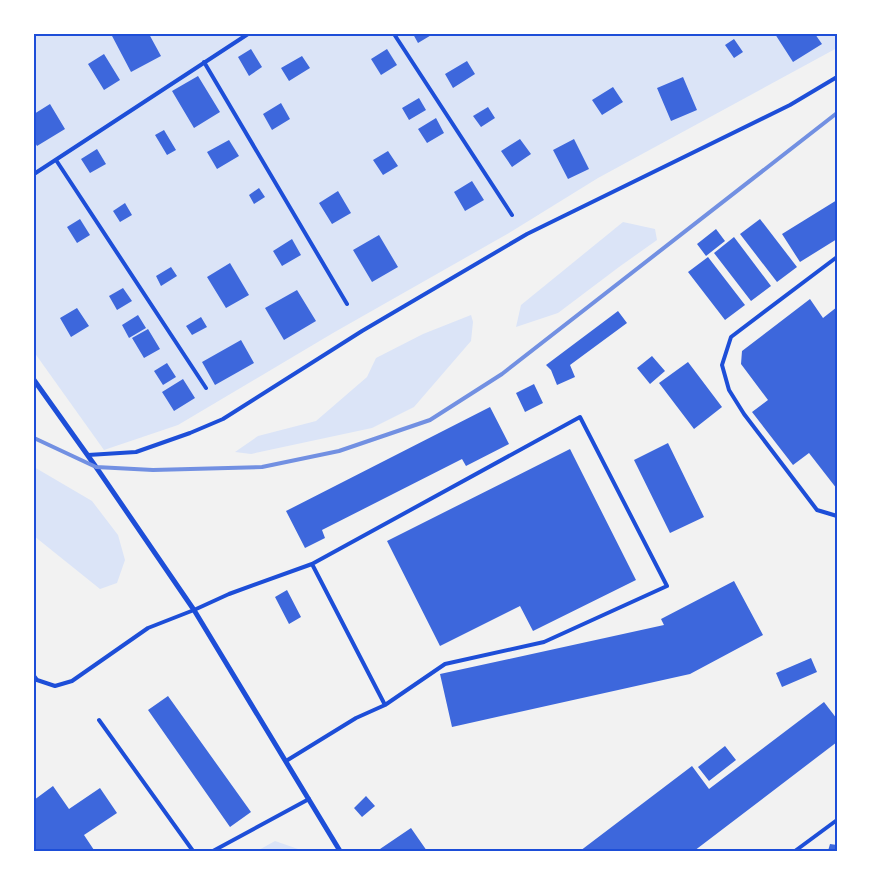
<svg xmlns="http://www.w3.org/2000/svg" width="871" height="885" viewBox="0 0 871 885" font-family="Montserrat,sans-serif">
<rect width="100%" height="100%" fill="#f2f2f2"/>
<path fill="#dbe4f7" d="M34 34H837V48L598 178 509 233 333 333 178 425 104 450 34 352Z
M623 222 655 229 657 240 619 267 558 313 516 327 521 305Z
M471 315 473 322 471 341 414 407 372 428 251 454 235 452 258 436 316 421 367 377 376 358 423 334Z
M34 467 92 501 118 535 125 560 117 583 100 589 34 536Z
M275 841 298 849 300 851H257Z"/>
<path fill="#3d67dc" d="M111 34H149L161 56 131 72Z
M413 34H433L418 43Z
M775 34H815L822 44 793 62Z
M734 39 743 52 734 58 725 45Z
M251 49 262 67 249 76 238 57Z
M387 49 397 65 381 75 371 59Z
M104 54 120 80 104 90 88 64Z
M302 56 310 68 289 81 281 68Z
M467 61 475 74 453 88 445 74Z
M198 76 220 112 194 128 172 91Z
M683 77 697 110 671 121 657 88Z
M613 87 623 102 602 115 592 100Z
M419 98 426 110 409 120 402 108Z
M281 103 290 119 272 130 263 114Z
M50 104 65 129 37 146 34 141V114Z
M488 107 495 118 481 127 473 116Z
M436 118 444 133 427 143 418 129Z
M164 130 176 150 167 155 155 135Z
M520 139 531 154 512 167 501 151Z
M574 139 589 169 568 179 553 150Z
M229 140 239 156 217 169 207 152Z
M97 149 106 164 90 173 81 159Z
M388 151 398 166 383 175 373 160Z
M472 181 484 200 465 211 454 192Z
M259 188 265 197 254 204 249 195Z
M338 191 351 213 332 224 319 203Z
M837 200V239L800 262 782 234Z
M125 203 132 215 120 222 113 211Z
M80 219 90 235 77 243 67 227Z
M760 219 797 267 777 282 740 234Z
M716 229 725 241 706 256 697 244Z
M379 235 398 267 372 282 353 250Z
M734 237 771 286 751 301 714 253Z
M292 239 301 255 282 266 273 251Z
M708 257 745 305 725 320 688 272Z
M230 263 249 295 226 308 207 277Z
M171 267 177 276 161 286 156 276Z
M123 288 132 301 117 310 109 296Z
M297 290 316 321 284 340 265 308Z
M810 299 823 318 837 307V489L809 453 793 465 752 412 768 400 741 364 742 351Z
M77 308 89 326 71 337 60 318Z
M618 311 627 323 570 365 575 377 557 385 551 370 546 365Z
M138 315 146 328 129 338 122 325Z
M201 317 207 327 192 335 186 326Z
M148 329 160 349 144 358 132 338Z
M241 340 254 363 215 385 202 362Z
M652 356 665 371 650 384 637 368Z
M688 362 722 407 694 429 659 383Z
M167 363 176 377 163 385 154 371Z
M183 379 195 398 174 411 162 392Z
M534 384 543 403 525 412 516 393Z
M490 407 509 444 466 466 462 459 322 530 325 538 305 548 286 511Z
M668 443 704 517 670 533 634 460Z
M570 449 636 580 533 631 520 606 440 646 387 541Z
M734 581 763 635 690 674 452 727 440 674 664 625 661 619Z
M287 590 301 617 289 624 275 597Z
M811 658 817 672 782 687 776 673Z
M168 696 251 812 230 827 148 710Z
M824 702 837 719V742L694 851H580L692 766 709 789Z
M725 746 736 760 709 781 698 767Z
M53 786 69 809 100 788 117 813 84 835 94 850 92 851H34V800Z
M366 796 375 806 362 817 354 808Z
M411 828 427 851H382L380 849Z
M830 844 837 845V851H828Z"/>
<g fill="none" stroke-linecap="round" stroke-linejoin="round">
<path stroke="#1d4ed8" stroke-width="4" d="M394 34 512 215
M204 62 347 304
M56 160 206 388
M34 174 248 34
M837 257 731 337 722 365 729 390 744 414 817 510 837 516
M88 455 136 452 190 433 223 419 362 331 527 234 790 105 837 77
M34 676 37 680 55 686 72 681 148 628 194 610 229 594 312 564
M99 720 193 851
M286 761 356 718 385 705 445 664 544 642 667 586 580 417 312 564 385 705
M213 851 309 799
M795 851 837 820"/>
<path stroke="#1d4ed8" stroke-width="5" d="M34 380 96 467 194 610 340 851"/>
<path stroke="#7290e2" stroke-width="4" d="M34 438 96 467 153 470 262 467 339 451 430 420 502 374 837 113"/>
</g>
<rect width="871" height="885" fill="none" stroke="#ffffff" stroke-width="70"/>
<rect x="35" y="35" width="801" height="815" fill="none" stroke="#1d4ed8" stroke-width="2"/>
</svg>
